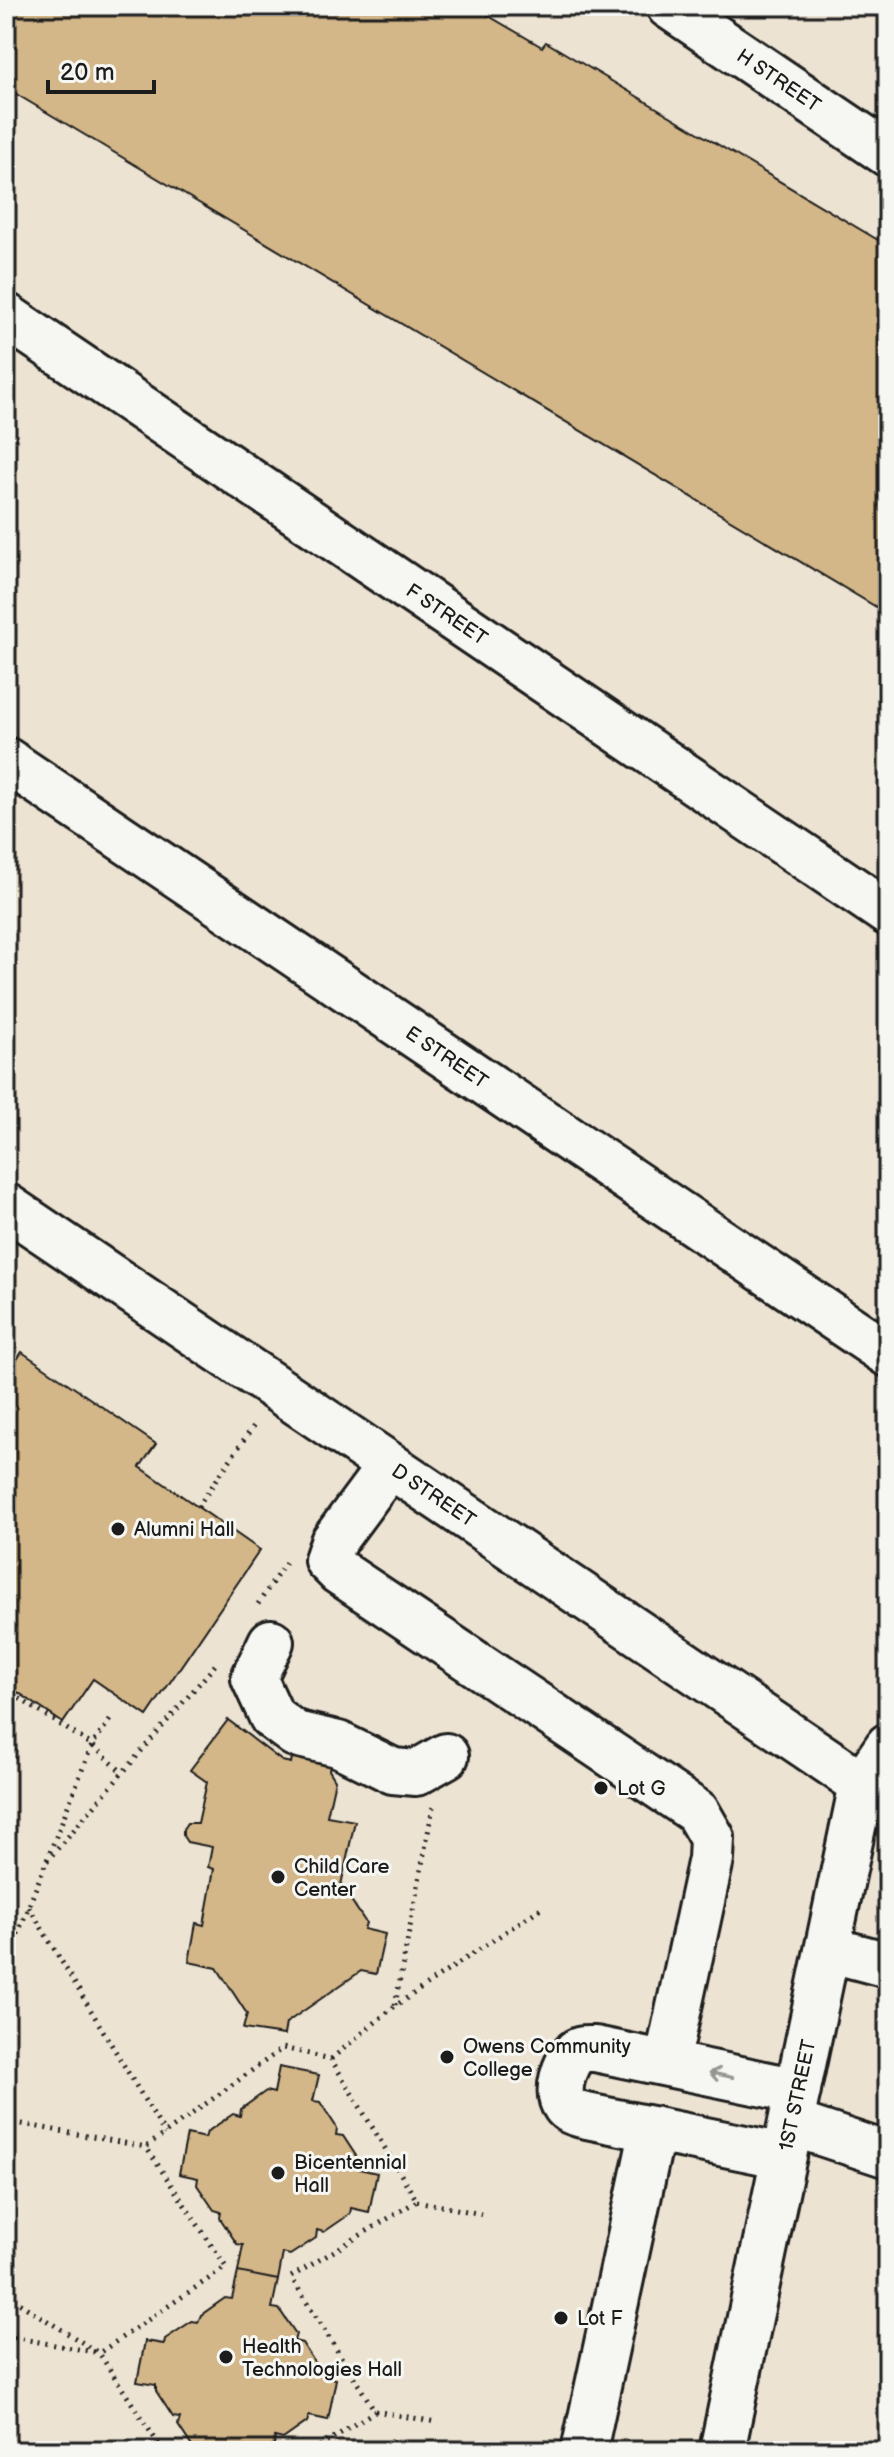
<svg xmlns="http://www.w3.org/2000/svg" width="894" height="2457" viewBox="0 0 894 2457" font-family="'Balsamiq Sans',sans-serif">
<rect width="100%" height="100%" fill="#f6f6f2"/>
<filter id="ink" filterUnits="userSpaceOnUse"><feTurbulence type="fractalNoise" baseFrequency=".0125" numOctaves="2"/><feDisplacementMap in="SourceGraphic" scale="16" xChannelSelector="R" yChannelSelector="G"/><feConvolveMatrix kernelMatrix="1 2 1 2 8 2 1 2 1" color-interpolation-filters="sRGB"/></filter>
<g filter="url(#ink)">
<path fill="#ece3d2" d="M6 6H888V2451H6Z"/>
<path fill="#d4b789" stroke="#1c1c1c" stroke-width="2" d="M6 6H478L477 9 542 47 546 42 888 246V614L6 88Z
M22 1352 156 1444 140 1467 260 1550 147 1716 93 1679 63 1723 6 1684V1376Z
M301 1710 339 1719 329 1770 335 1780 327 1816 355 1821 341 1885 366 1923 364 1929 385 1934 376 1974 361 1971 286 2023 284 2035 243 2029 247 2014 217 1968 189 1962 196 1923 204 1925 214 1869 208 1867 212 1847 187 1842 183 1836V1829L187 1823H198L207 1782 190 1770 228 1720 282 1761 291 1763Z
M279 2067 319 2075 313 2101 320 2102 337 2128 336 2135 343 2136 360 2162 359 2169 377 2173 369 2212 351 2208 350 2214 324 2232 317 2230 316 2238 290 2255 283 2253 278 2280 238 2272 243 2245 237 2244 220 2218 221 2212 214 2210 197 2185 198 2178 179 2174 187 2134 205 2138 207 2132 233 2114 240 2116 241 2109 266 2091 274 2093Z
M238 2272 278 2280 272 2308 279 2309 296 2334 294 2341 302 2343 319 2369 318 2375 336 2379 328 2420 309 2416 307 2422 283 2439 275 2437 274 2444 264 2451H195L178 2425 180 2418 173 2417 156 2391V2385L137 2382 145 2341 164 2344 165 2339 192 2321 198 2322 201 2315 225 2298 232 2299Z"/>
<g fill="none" stroke-linecap="round" stroke-linejoin="round">
<g stroke="#1c1c1c" stroke-width="50">
<path id="minor" d="M669 6 888 154
M6 316 888 913
M6 760 888 1354
M6 1206 862 1784
M390 1465 333 1542 327 1560 339 1572 697 1812 712 1838 711 1859 667 2063
M271 1642 254 1678 272 1717 295 1734 338 1744 393 1771 416 1773 446 1756
M828 1949 888 1965
M791 2123 888 2155
M784 2156 582 2115C576 2113 569 2112 565 2106 555 2092 564 2064 576 2052 581 2048 589 2049 595 2049L798 2091
M584 2451 653 2129
M722 2451 862 1784 888 1746"/>
</g>
<path stroke="#1c1c1c" stroke-width="5" stroke-dasharray="2 6" stroke-linecap="butt" d="M198 1507 256 1422
M258 1604 288 1559
M6 1690 92 1745 122 1772
M47 1861 216 1664
M29 1907 165 2134
M6 1964 92 1745 113 1716
M395 2005 433 1807
M331 2059 395 2006 544 1906
M6 2121 146 2147
M417 2201 481 2214
M6 2295 99 2353
M6 2336 94 2352
M375 2411 436 2422
M163 2451 99 2353 226 2267 146 2147 283 2048 331 2059 417 2201 291 2277 375 2411 313 2451"/>
<use href="#minor" stroke="#f6f6f2" stroke-width="44"/>
</g>
<defs><path id="oneway-shaft" d="M-6 0H5M1.5-3L5.5 0L1.5 3" fill="none" stroke-width="1.6" stroke-linecap="round" stroke-linejoin="round" transform="scale(2)"/></defs>
<use stroke="#949492" href="#oneway-shaft" transform="translate(721 2075) rotate(-168)"/>
</g>
<g fill="#1c1c1c" stroke="#f6f6f2" stroke-width="3">
<circle cx="118" cy="1529" r="8"/>
<circle cx="601" cy="1788" r="8"/>
<circle cx="278" cy="1877" r="8"/>
<circle cx="447" cy="2057" r="8"/>
<circle cx="278" cy="2173" r="8"/>
<circle cx="561" cy="2318" r="8"/>
<circle cx="226" cy="2357" r="8"/>
</g>
<g text-anchor="middle" stroke-width="6" stroke-linejoin="round" paint-order="stroke">
<g font-size="20" fill="#1c1c1c" stroke="#f6f6f2">
<text transform="translate(779 80) rotate(34)" y="7">H STREET</text>
<text transform="translate(447 614) rotate(34)" y="7">F STREET</text>
<text transform="translate(447 1057) rotate(34)" y="7">E STREET</text>
<text transform="translate(434 1495) rotate(34)" y="7">D STREET</text>
<text transform="translate(797 2095) rotate(-78)" y="7">1ST STREET</text>
</g>
<g font-size="20" fill="#1c1c1c" stroke="#f6f6f2" text-anchor="start">
<text x="134" y="1536">Alumni Hall</text>
<text x="617" y="1795">Lot G</text>
<text x="294" y="1873">Child Care<tspan x="294" dy="23">Center</tspan></text>
<text x="463" y="2053">Owens Community<tspan x="463" dy="23">College</tspan></text>
<text x="294" y="2169">Bicentennial<tspan x="294" dy="23">Hall</tspan></text>
<text x="577" y="2325">Lot F</text>
<text x="242" y="2353">Health<tspan x="242" dy="23">Technologies Hall</tspan></text>
</g>
</g>
<rect width="894" height="2457" fill="none" stroke="#f6f6f2" stroke-width="32"/>
<rect x="16" y="16" width="862" height="2425" fill="none" stroke="#1c1c1c" stroke-width="3" filter="url(#ink)"/>
<path d="M48 80v12h106v-12" fill="none" stroke="#1c1c1c" stroke-width="4"/>
<text x="60" y="80" font-size="24" fill="#1c1c1c" stroke="#f6f6f2" stroke-width="6" paint-order="stroke">20 m</text>
</svg>
